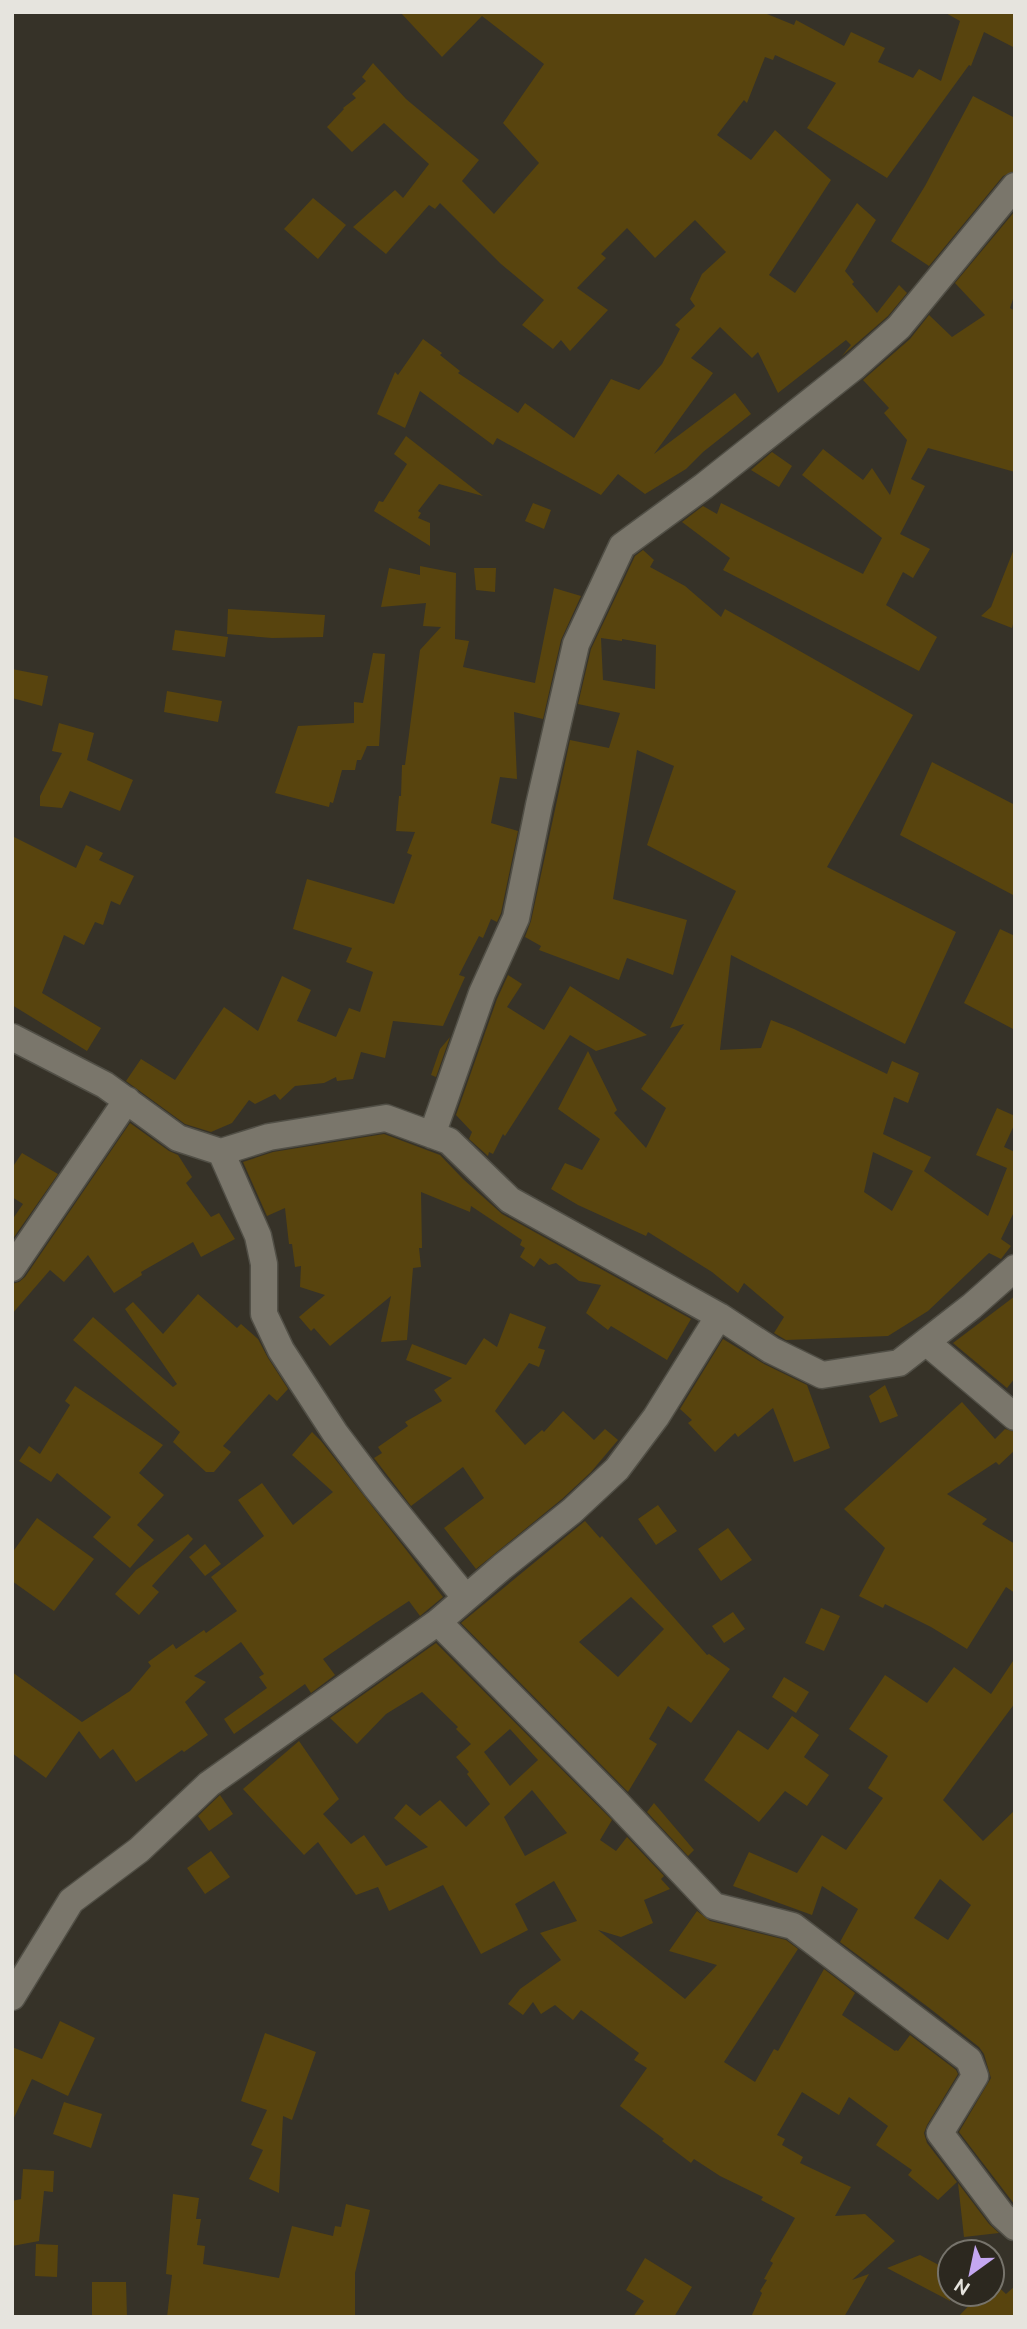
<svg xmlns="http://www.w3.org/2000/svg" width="1027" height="2329" viewBox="0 0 1027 2329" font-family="Ubuntu,sans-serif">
<rect width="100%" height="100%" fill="#363228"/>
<path fill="#58440e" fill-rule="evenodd" d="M400 12H762L794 25 796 20 844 46 851 32 885 48 878 62 913 78 919 69 941 81 960 21 944 12H1015V48L984 32 971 66 969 65 887 178 807 128 836 83 775 55 773 60 765 57 747 103 744 100 717 135 751 160 775 130 831 180 769 275 795 293 857 203 876 220 845 271 854 282 852 284 877 313 899 285 907 293 888 316 842 356 851 345 846 340 778 393 758 352 752 358 720 327 691 358 713 373 654 454 735 393 751 414 703 452 686 469 645 494 618 474 601 495 497 438 493 445 420 391 405 428 377 414 395 372 398 375 423 339 442 353 440 355 460 371 458 373 518 413 525 403 574 438 611 379 639 390 662 364 680 329 675 325 695 306 690 299 702 274 726 252 695 220 655 258 627 228 601 254 606 258 577 288 608 310 570 351 561 340 553 349 522 325 544 300 501 264 440 203 435 209 429 205 386 254 353 227 395 190 403 198 429 164 384 123 352 152 327 127 344 109 343 108 356 98 352 94 366 81 362 77 373 63 406 99 479 160 462 181 494 214 539 163 503 123 544 64 482 16 442 57Z
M973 96 1015 118V171L1003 176 929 266 891 241 925 186Z
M313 198 346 225 318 259 284 229Z
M1015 211V293L1010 308 1015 311V472L928 448 911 479 925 486 900 534 930 549 913 578 903 572 886 605 937 637 919 671 723 570 730 558 682 522 703 506 717 514 721 503 863 574 882 538 802 475 823 449 863 480 872 468 890 495 907 440 884 413 889 408 863 380 910 339 929 315 952 337 985 315 955 283Z
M406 436 483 496 439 484 418 511 421 513 418 518 430 523V546L374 511 379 501 383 502 407 464 394 454Z
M772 452 792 466 779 487 751 470Z
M533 503 551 510 544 529 525 521Z
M1014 549 1015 616 1012 628 981 616 991 607Z
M643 550 654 560 650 567 685 586 721 617 725 609 913 715 827 867 956 932 905 1044 731 955 720 1050 761 1048 771 1020 794 1029 887 1074 892 1061 919 1073 908 1103 894 1097 883 1134 931 1157 924 1171 988 1216 1007 1168 976 1155 997 1108 1015 1116V1123L1004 1147 1015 1152V1210L1001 1239 1011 1246 1001 1259 989 1253 928 1311 888 1336 786 1340 774 1333 784 1317 744 1283 738 1293 712 1272 648 1232 646 1236 578 1205 551 1189 565 1163 582 1170 600 1139 558 1109 588 1051 617 1110 614 1113 646 1148 666 1108 641 1089 684 1024 670 1028 736 891 647 845 674 766 637 750 613 899 687 920 673 975 627 958 619 980 539 950 541 946 525 937 531 921 570 740 609 748 620 713 578 704 591 649 635 556ZM601 638 622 641V639L656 645 655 689 603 680ZM873 1152 913 1171 892 1211 864 1192Z
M420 566 456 573 455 639 469 641 463 667 535 683 554 588 581 596 561 640 543 719 514 712 517 779 500 777 491 823 518 831 501 913 497 922 491 919 483 938 479 936 459 975 465 977 443 1026 393 1021 385 1058 361 1052 353 1079 337 1081 336 1077 324 1083 295 1086 280 1100 275 1094 255 1104 249 1100 232 1123 211 1132 185 1124 126 1081 141 1059 175 1080 224 1007 258 1031 282 976 311 990 297 1021 336 1037 349 1008 360 1012 373 972 346 962 352 948 293 929 307 879 394 904 412 855 407 853 415 832 396 831 399 796H401L402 765H405L420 650 441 627 423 626 426 603 381 607 389 568 420 575Z
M474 568H496L495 592 476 590Z
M228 609 325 615 323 637 272 638 227 634Z
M175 630 228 637 225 657 172 650Z
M373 653 385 654 379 746H367L361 760H357L355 770H342L333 803 330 802 329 807 275 793 298 726 354 723V702L363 703Z
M12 669 48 676 42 706 12 698Z
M167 691 222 701 218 722 164 712Z
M59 723 94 733 87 760 133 780 120 811 70 791 62 808 40 806V796L62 753 52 751Z
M932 762 1015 805V896L900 835Z
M12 836 76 868 86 845 103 853 99 860 134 876 120 905 111 901 103 925 95 922 84 945 64 935 42 993 101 1028 87 1051 12 1005Z
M1000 929 1015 936V1030L964 1003Z
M508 975 522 984 507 1007 544 1030 570 986 647 1035 596 1051 570 1035 505 1136 503 1134 493 1154 489 1152 488 1156 469 1139 472 1132 456 1115 497 999Z
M450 1037 436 1077 431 1075 440 1049Z
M130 1123 169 1151 178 1155 192 1177 186 1183 211 1217 219 1213 235 1239 201 1257 193 1242 141 1272 142 1275 114 1293 88 1255 64 1282 50 1270 12 1314V1284L19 1282 25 1277Z
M384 1134 440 1155 463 1179 502 1214 691 1319 667 1360 611 1326 608 1330 586 1313 601 1285 579 1281 556 1263 549 1265 540 1258 534 1267 520 1257 525 1248 520 1245 522 1240 471 1206 470 1212 421 1192 422 1248H419L421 1267 413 1268 407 1340 381 1342 391 1296 330 1346 314 1328 311 1331 299 1317 325 1295 300 1287 301 1266 295 1267 292 1244H289L285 1208 267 1216 243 1162 273 1152Z
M22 1153 58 1174 12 1240V1220L23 1204 12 1197V1168Z
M198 1294 237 1328 241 1324 258 1339 268 1358 288 1389 277 1401 269 1394 223 1446 231 1452 214 1472H206L173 1442 180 1432 73 1340 93 1317 173 1387 177 1384 125 1309 133 1302 163 1334Z
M1015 1296V1378L1007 1388 953 1343Z
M510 1313 546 1327 538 1348 545 1350 539 1367 529 1363 495 1411 525 1445 542 1430 544 1432 563 1411 594 1440 605 1429 618 1440 591 1472 562 1499 476 1569 444 1528 484 1498 463 1467 411 1506 374 1458 382 1453 378 1447 408 1426 405 1422 442 1401 434 1390 452 1378 406 1360 412 1344 466 1365 484 1338 497 1347Z
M723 1339 764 1364 807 1385 830 1448 794 1462 773 1408 738 1437 735 1433 715 1452 688 1423 692 1420 680 1409Z
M885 1385 898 1416 880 1423 869 1396Z
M75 1386 163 1445 139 1473 164 1495 137 1525 154 1540 130 1568 93 1537 111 1517 57 1473 51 1482 19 1461 29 1446 40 1454 70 1405 65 1401Z
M962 1402 995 1439 1005 1429 1015 1432V1450L999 1465 996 1462 947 1494 987 1519 982 1524 1015 1544V1593L1006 1587 967 1649 931 1627 885 1604 883 1608 859 1596 885 1548 844 1509Z
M312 1432 321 1441 443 1597 420 1616 409 1601 374 1624 323 1659 335 1675 311 1693 305 1684 234 1734 224 1719 267 1688 259 1677 264 1674 241 1642 194 1676 206 1682 185 1702 208 1735 184 1752 182 1750 136 1782 113 1749 100 1759 79 1731 46 1778 12 1753V1672L82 1722 130 1691 151 1666 148 1662 173 1644 176 1649 204 1630 206 1633 237 1611 211 1577 264 1536 238 1500 262 1483 293 1525 333 1492 292 1455Z
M658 1505 677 1531 656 1545 638 1519Z
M37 1518 94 1559 54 1611 12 1581V1553Z
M585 1521 600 1538 602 1536 707 1655 709 1654 730 1669 691 1723 668 1706 649 1739 657 1744 628 1792 461 1623ZM631 1597 664 1629 618 1677 579 1642Z
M728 1528 752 1560 721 1581 698 1549Z
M188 1534 193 1539 152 1586 159 1592 139 1615 115 1594 136 1570Z
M205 1544 221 1564 205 1576 189 1557Z
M821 1608 840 1616 824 1651 805 1643Z
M733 1612 745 1629 724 1643 712 1626Z
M436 1643 612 1820 600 1840 616 1851 627 1837 664 1876 661 1879 670 1889 644 1900 653 1923 621 1937 598 1930 685 1999 717 1965 669 1951 697 1911 710 1921 786 1940 798 1949 724 2062 755 2082 774 2049 778 2051 824 1969 855 1993 842 2015 895 2051 896 2050 898 2051 910 2035 956 2070 958 2074 927 2125 924 2133 927 2143 957 2182 938 2200 908 2175 912 2170 876 2145 888 2126 849 2097 839 2115 802 2092 777 2135 785 2139 782 2145 803 2157 800 2163 851 2187 835 2216 865 2214 895 2241 852 2280 869 2274 844 2317H751L762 2293 760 2291 767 2280 764 2279 773 2263 770 2261 795 2218 761 2200 763 2197 720 2176 694 2159 691 2163 662 2141 664 2139 620 2106 647 2068 634 2060 639 2053 581 2010 573 2020 555 2005 541 2014 533 2002 523 2015 508 2004 520 1989 561 1960 540 1933 577 1921 554 1881 515 1904 528 1930 481 1954 443 1885 389 1911 378 1887 356 1895 318 1842 304 1855 243 1789 299 1741 339 1799 323 1814 351 1844 364 1835 386 1866 428 1847 394 1818 406 1804 420 1816 440 1800 466 1827 490 1804 467 1774 469 1772 456 1757 471 1744 456 1729 458 1727 422 1692 386 1714 357 1744 330 1718ZM510 1729 538 1760 510 1786 484 1752ZM532 1790 567 1833 525 1856 504 1817Z
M1015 1658V1703L943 1800 983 1841 1015 1810V2205L959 2132 991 2078 984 2054 979 2047 928 2007 840 1942 858 1909 822 1886 812 1915 733 1886 749 1852 797 1873 822 1835 846 1850 883 1798 868 1788 888 1756 849 1729 885 1675 927 1703 954 1667 991 1694ZM940 1879 971 1905 948 1940 914 1918Z
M784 1677 809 1692 796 1713 772 1697Z
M792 1716 819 1735 804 1757 829 1775 807 1806 785 1791 759 1822 704 1780 738 1730 768 1750Z
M220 1795 233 1814 209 1831 198 1816Z
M654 1803 694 1850 688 1856 647 1812Z
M211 1851 230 1877 205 1894 187 1868Z
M60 2021 95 2038 68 2096 32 2079 12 2122V2047L42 2059Z
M265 2033 316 2052 292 2120 283 2116 279 2193 249 2179 263 2150 251 2145 267 2110 241 2101Z
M64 2102 102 2114 91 2148 53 2134Z
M23 2169 54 2171 53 2192 44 2191 39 2241 12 2246V2201L21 2199Z
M958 2183 989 2224 999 2233 964 2237Z
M173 2194 199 2198 196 2219H201L197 2245 205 2246 203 2264 279 2278 292 2226 333 2236 335 2226 341 2227 346 2204 370 2210 355 2273V2317H167L172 2275 166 2274Z
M36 2244 58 2245 57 2277 35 2276Z
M920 2255 950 2271V2301L887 2268Z
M645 2258 692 2287 674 2317H633L644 2301 626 2290Z
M992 2281 1006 2294 1015 2286V2317H958L980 2294H992Z
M92 2282H126L127 2317H92Z"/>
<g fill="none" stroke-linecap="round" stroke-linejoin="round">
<g stroke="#514f46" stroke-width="29">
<path id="minor" d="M12 1037 105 1085 178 1138 221 1152 269 1137 386 1118 449 1141 510 1200 719 1316 771 1350 822 1375 899 1363 972 1306 1015 1268
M432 1135 482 993 516 918 539 805 576 644 622 546 704 486 854 367 899 327 1015 186
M221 1152 258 1236 264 1264V1314L281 1350 335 1433 375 1486 466 1598
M12 1268 127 1100
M926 1342 1015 1417
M438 1622 614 1800 714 1906 793 1926 969 2060 975 2076 940 2133 1002 2215 1015 2227
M12 1997 71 1901 139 1850 209 1784 438 1622 502 1567 572 1511 617 1469 656 1417 719 1316"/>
</g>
<use href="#minor" stroke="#7a766b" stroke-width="26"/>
</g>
<rect width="1027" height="2329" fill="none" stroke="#e6e4de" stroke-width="28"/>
<g transform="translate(971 2273) rotate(213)"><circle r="33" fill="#2c281f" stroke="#76736b" stroke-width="2"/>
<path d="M0-5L12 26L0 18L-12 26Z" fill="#c4a7f1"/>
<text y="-10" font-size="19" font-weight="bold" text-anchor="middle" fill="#e6e4de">N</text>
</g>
</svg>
